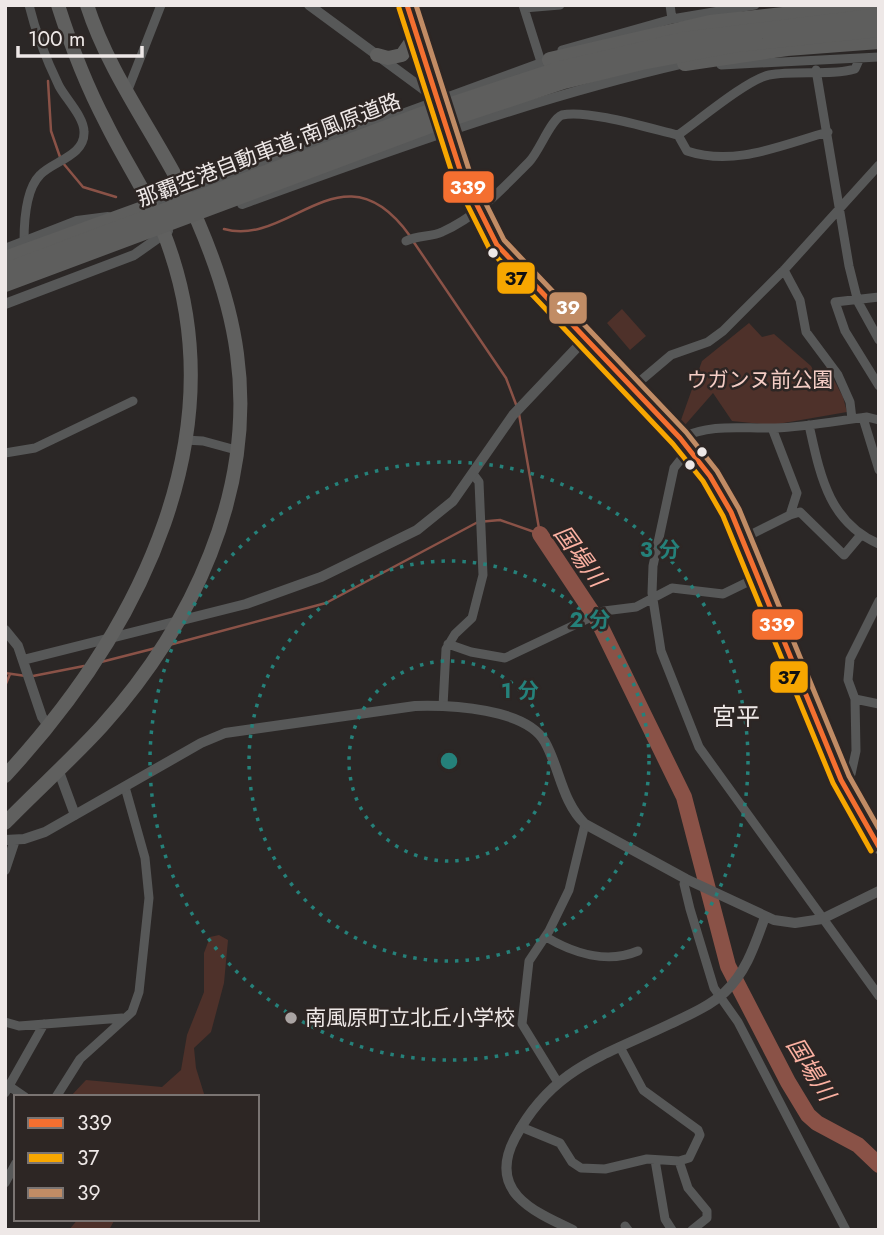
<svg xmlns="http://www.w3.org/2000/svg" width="884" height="1235" viewBox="0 0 884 1235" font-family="Jost,'Noto Sans JP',sans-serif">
<rect width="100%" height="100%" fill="#2b2726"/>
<path fill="#4e312a" d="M622 309 646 336 630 350 607 323Z
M749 323 762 337 774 334 811 366 816 375 827 367 843 397 847 412 772 425 732 421 713 393 685 425 681 420 702 361Z
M219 935 228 940 224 983 211 1032 194 1048 196 1068 205 1097H70L86 1080 162 1087 181 1070 187 1035 204 992V953L210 937Z
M78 1219H115L109 1230H69Z"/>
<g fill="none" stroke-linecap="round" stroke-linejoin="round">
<path stroke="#8a5247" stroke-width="2.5" d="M48 81 51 131 60 157
M63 163 83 187 116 197
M224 229C290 248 343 142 410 236
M413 241 506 378 517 407
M519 414 540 534
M169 645 326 603 478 522 500 520 540 534
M101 662 156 648
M5 673 26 676
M33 676 84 666
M5 686 10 674"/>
<path stroke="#8a5247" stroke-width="16" d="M540 534 598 621 684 797 728 966 788 1082 808 1115 817 1123 858 1145 879 1165"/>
<path stroke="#575858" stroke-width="9" d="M523 5 541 62
M670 5 672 19
M524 8 560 5
M562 50 672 19 755 5
M721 65 879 57
M816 70 849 266 858 302 879 340
M127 92 161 5
M678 135 687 151C735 167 781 145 828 132
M406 241C418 235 432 237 442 232 478 216 502 189 529 162 539 152 551 119 562 115 587 109 652 129 678 135 698 121 748 79 769 75 796 70 831 76 855 69L860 58
M24 242C24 222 26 189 40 175 53 161 85 156 84 132 84 117 66 99 59 86 46 59 36 34 29 5
M784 270 800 300 806 332 838 375 850 402 852 419
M879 297 835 302 845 331 879 386
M632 388 671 355 708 342 723 331 784 270 879 165
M863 418 879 470
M809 425C820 474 828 522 879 544
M680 438C713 423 741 429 775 428 806 427 836 421 867 417L879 420
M185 440 203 441 236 450
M689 449 674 468 653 566 652 593 661 651 699 747 879 996
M5 453 35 448 133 401
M790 515 800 512 844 555 860 536
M742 539 790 515 797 493 772 428
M448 644 471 652 505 658 604 611 636 607 672 588 723 594 758 577
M855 699 879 704
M443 706 446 649 455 634 472 618 483 575 479 482 473 474
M841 780 851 774 856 751 855 699 848 680 850 659 879 601
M686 879 684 884 690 909 714 988 738 1022 846 1230
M546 937C573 953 607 964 638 951
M5 1022 19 1026 122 1018
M557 1081 522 1024 529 961 549 931 569 890 585 824
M6 1084 25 1097
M5 1093 44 1024
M56 1097 80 1059 132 1012 139 992 149 898 145 858 125 787
M521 1127 560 1143 572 1162 581 1168 605 1169 647 1159 679 1161 689 1158 700 1135 698 1130 643 1090 620 1047
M655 1160 665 1219 672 1230
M679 1161 688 1188 707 1211V1218L692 1230
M5 1183 16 1163
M625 1226 628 1230"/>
<path stroke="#575858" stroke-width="10" d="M309 5 438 100
M242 204C388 151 533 98 685 63
M151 206 550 60
M5 249 77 221 108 217
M5 304 134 255 168 231
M5 630 18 646 42 717 49 727
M23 660 246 604 321 577 417 530 453 501 513 415 585 339
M58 769 75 815
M5 840 24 839 45 832 201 743 225 733 415 706C450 705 526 708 545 742 560 769 562 802 585 824L686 879 774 920 795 923 822 919 879 891
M5 870 15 840
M573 1230C532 1211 487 1191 515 1138 552 1068 603 1056 670 1024 689 1015 710 1006 725 992 747 971 755 944 765 917"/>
<path stroke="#60605f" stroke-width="14" d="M407 5 461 173 497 245 680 438 710 476 731 512 841 780 879 847
M377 55 388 58 402 55 413 39V31
M5 776C140 630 242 430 163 231 147 193 124 160 106 123 86 85 71 46 58 5
M5 823C37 790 72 759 102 726 192 626 256 491 237 354 231 308 216 264 198 222 166 147 112 83 87 5"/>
<path stroke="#5e5e5d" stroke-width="16" d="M550 60 710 23 873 5
M685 63 787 48 879 41
M5 259 151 206"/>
<path stroke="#5e5e5d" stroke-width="16" d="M5 271 421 115 560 69 683 40 879 16
M5 284 428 126 564 81 642 62 738 44 879 29"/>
<g stroke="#2d2624" stroke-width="10">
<path id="bus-1" d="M407 5 461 173 497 245 680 438 710 476 731 512 841 780 879 847"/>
</g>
<g stroke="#2d2624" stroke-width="10">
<path id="bus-2" d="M399 8 453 176 490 250 673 444 703 481 723 516 833 783 871 851"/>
</g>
<g stroke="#2d2624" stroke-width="10">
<path id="bus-3" d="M416 5 469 170 504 240 686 432 717 471 739 509 849 776 879 829"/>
</g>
<use href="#bus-1" stroke="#f46f30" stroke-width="5"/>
<use href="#bus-2" stroke="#f7a600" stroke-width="5"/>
<use href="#bus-3" stroke="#c18c65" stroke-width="5"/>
</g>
<g fill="none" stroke="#25817a" stroke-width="3.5" stroke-dasharray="3.5 7">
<circle cx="449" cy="761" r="100"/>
<circle cx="449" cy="761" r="200"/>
<circle cx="449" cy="761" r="299"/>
</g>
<g fill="#eee8e7" stroke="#2d2624" stroke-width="2.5">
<circle cx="493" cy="253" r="6"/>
<circle cx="702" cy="452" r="6"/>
<circle cx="690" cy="465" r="6"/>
</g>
<circle fill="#aaa4a3" stroke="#2d2624" stroke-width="2.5" cx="291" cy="1018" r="7"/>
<g text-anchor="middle" stroke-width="5" stroke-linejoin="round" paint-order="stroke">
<g font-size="21" fill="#eee8e7" stroke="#2d2624">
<text transform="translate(269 150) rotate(-21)" y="7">那覇空港自動車道;南風原道路</text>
</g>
<g font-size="21" fill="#f4cdc5" stroke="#2d2624">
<text x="760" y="387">ウガンヌ前公園</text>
</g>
<g font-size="21" fill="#eee8e7" stroke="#2d2624" text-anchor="start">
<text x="305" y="1025">南風原町立北丘小学校</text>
</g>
<g font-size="23" font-style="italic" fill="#fcb1a2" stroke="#2d2624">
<text transform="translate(580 556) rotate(54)" y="8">国場川</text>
<text transform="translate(811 1069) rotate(58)" y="8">国場川</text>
</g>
<g font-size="24" fill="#eee8e7" stroke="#2d2624">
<text x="736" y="725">宮平</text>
</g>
</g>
<circle cx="449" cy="761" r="10" fill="#25817a" stroke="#2d2624" stroke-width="3.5"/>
<g font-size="21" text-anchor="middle" font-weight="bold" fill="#25817a" stroke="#2d2624" stroke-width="5" stroke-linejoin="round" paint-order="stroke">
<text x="660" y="557">3 分</text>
<text x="590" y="627">2 分</text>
<text x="520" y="698">1 分</text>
</g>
<g stroke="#2d2624" stroke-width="2.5">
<rect x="442" y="170" width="53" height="34" rx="7" fill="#f46f30"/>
<rect x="496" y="261" width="40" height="34" rx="7" fill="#f7a600"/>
<rect x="548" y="291" width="40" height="34" rx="7" fill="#c18c65"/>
<rect x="751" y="608" width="53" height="33" rx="7" fill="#f46f30"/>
<rect x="769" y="660" width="40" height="34" rx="7" fill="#f7a600"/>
</g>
<g font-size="19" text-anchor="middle" font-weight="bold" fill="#fff">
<text x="468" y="194">339</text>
<text x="568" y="314">39</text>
<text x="777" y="631">339</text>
</g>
<g font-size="19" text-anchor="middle" font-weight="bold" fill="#111">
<text x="516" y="285">37</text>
<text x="789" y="684">37</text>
</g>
<rect width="884" height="1235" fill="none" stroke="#eee8e7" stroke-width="14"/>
<rect x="14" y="1095" width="245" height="126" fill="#2d2624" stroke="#7a7472" stroke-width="2"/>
<rect x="28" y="1118" width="35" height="10" fill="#f46f30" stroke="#7a7472" stroke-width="2"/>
<text x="77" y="1130" font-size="21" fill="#eee8e7">339</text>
<rect x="28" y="1153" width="35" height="10" fill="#f7a600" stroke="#7a7472" stroke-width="2"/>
<text x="77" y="1165" font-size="21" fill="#eee8e7">37</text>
<rect x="28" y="1188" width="35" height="10" fill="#c18c65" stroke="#7a7472" stroke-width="2"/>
<text x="77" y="1200" font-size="21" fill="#eee8e7">39</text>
<path d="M18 46v10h124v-10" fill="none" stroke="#eee8e7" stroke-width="3.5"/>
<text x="28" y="46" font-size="21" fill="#eee8e7" stroke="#2d2624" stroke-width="5" paint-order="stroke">100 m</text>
</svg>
